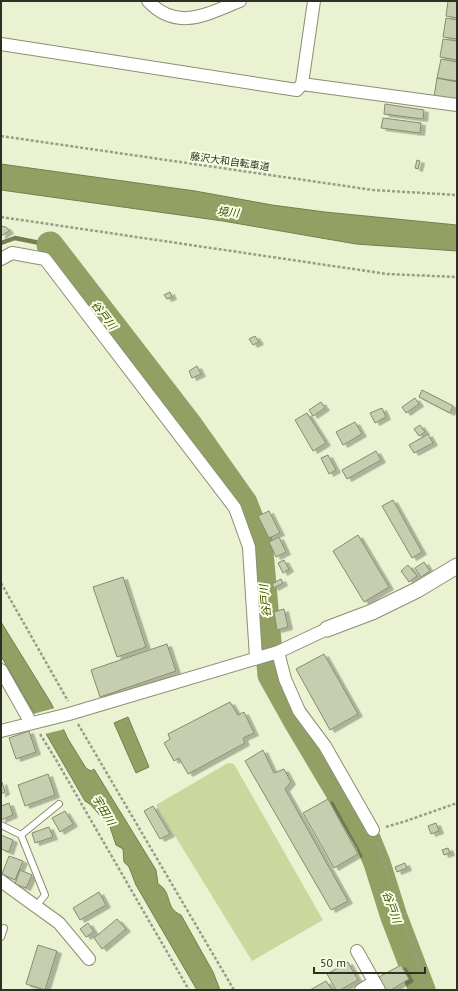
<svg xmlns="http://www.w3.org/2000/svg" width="458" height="991" viewBox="0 0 458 991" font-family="'PT Sans','Noto Sans JP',sans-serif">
<defs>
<filter id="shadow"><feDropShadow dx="4.5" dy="2.5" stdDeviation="0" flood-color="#0004"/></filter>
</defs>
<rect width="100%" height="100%" fill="#eaf2d2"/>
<path fill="#cad89e" d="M228 763 234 764 323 920 252 961 156 805Z"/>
<path fill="#93a064" stroke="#747e50" d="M1 164 195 191 272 205 325 212 457 225V251L356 244 223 221 1 190Z
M1 622 51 703 68 739 86 768 91 771 94 769 156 870 158 884C173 892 164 908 181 915L213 972 220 990H197L136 885 129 867 124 862 123 849 116 845 110 827 91 805 85 801 1 656Z
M128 717 149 767 136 773 114 723Z"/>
<path fill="#eaf2d2" d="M55 708 65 729 45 734 33 714Z"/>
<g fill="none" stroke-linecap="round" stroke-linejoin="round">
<path stroke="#747e50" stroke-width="4.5" d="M1 243 15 238 50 245"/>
<path stroke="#93a064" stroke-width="27" d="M50 245 189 425 244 503 259 541 271 675 295 718 368 841 377 863 394 917 422 990"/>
</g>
<path fill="#c6ceaf" stroke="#858c6f" filter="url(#shadow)" d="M448 1H457V18L446 16Z
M446 18 457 20V39L443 37Z
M443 39 457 41V60L440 57Z
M441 59 457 62V81L437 78Z
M437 78 457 82V101L434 97Z
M385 104 424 110 423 119 384 114Z
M383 118 421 123 420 133 381 128Z
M417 160 420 161 418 169 415 168Z
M1 226 6 227 9 231 1 236Z
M170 292 172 297 167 299 164 295Z
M255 336 259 342 253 345 249 339Z
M197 366 201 374 192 378 189 371Z
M422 390 453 406 450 413 419 397Z
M415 398 419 404 406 413 402 407Z
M321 402 325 408 313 416 309 410Z
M382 408 386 417 375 423 370 413Z
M307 413 326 443 313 451 295 420Z
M355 422 362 434 343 445 336 432Z
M420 425 425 432 419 436 414 429Z
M428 434 433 443 414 453 409 445Z
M376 451 381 460 347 479 342 470Z
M328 455 336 470 329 474 321 458Z
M393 500 422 552 412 558 382 506Z
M269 511 280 533 269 538 258 516Z
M358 535 389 587 364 602 333 551Z
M279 537 286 552 276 557 269 542Z
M284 560 289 569 283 573 278 563Z
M424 562 430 571 421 577 415 568Z
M408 565 417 576 409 582 401 571Z
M123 577 146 647 117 657 93 587Z
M281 579 283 583 274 588 272 584Z
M284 609 288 627 277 630 274 612Z
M167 644 176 671 100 697 91 670Z
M324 654 358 714 330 730 296 669Z
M230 702 238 715 244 712 254 733 243 738 245 743 188 774 179 758 174 761 164 743 170 739 168 734Z
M29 731 36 752 16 759 9 738Z
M263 750 274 773 284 769 291 782 285 789 348 901 331 910 245 761Z
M48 774 55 795 25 806 18 785Z
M2 782 5 792 1 794V783Z
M328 799 358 854 334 868 303 813Z
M9 803 13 815 1 820V806Z
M153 806 170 834 160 839 144 811Z
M65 811 73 824 60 832 52 818Z
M436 823 439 831 431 834 428 826Z
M49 827 53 837 35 843 32 833Z
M1 835 13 840 9 852 1 849Z
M448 848 450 853 444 855 442 850Z
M9 856 23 861 15 880 2 874Z
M405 863 407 868 397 872 395 867Z
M20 870 32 875 26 888 15 884Z
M99 892 106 905 80 920 73 908Z
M117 919 126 929 102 949 94 938Z
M88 923 94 932 86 937 80 929Z
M38 945 57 951 45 990 26 984Z
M348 962 358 980 340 990H336L327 974Z
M401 965 409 979 391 990H386L379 977Z
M326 981 332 990H310Z"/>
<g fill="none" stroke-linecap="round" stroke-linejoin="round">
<g stroke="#899073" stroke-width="8">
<path id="service" d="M1 825 21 835 45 895 36 906
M21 835 59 804
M1 937 4 928"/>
</g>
<g stroke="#899073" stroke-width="14">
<path id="minor" d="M148 1C177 32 207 14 240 1
M1 44 297 90 302 84 457 105
M302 84 314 1
M1 259 12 253 45 259 235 508 249 547 256 658
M278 652 285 679 299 711 325 746 373 830
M1 670 31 723
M1 731 69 714 278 652 327 629
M1 881 59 923 89 959
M357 951 379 990
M361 990 374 982"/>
</g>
<g stroke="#899073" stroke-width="17">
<path id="tertiary" d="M327 629 372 612 417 590 457 566"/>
</g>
<path stroke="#989e86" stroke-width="2.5" stroke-dasharray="3 2" stroke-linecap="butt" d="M1 136 373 190 457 195
M1 217 387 274 457 277
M1 583 68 701
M78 724 234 990
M40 734 55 758 189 990
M386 827 406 821 457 803
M377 842 427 990"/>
<use href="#service" stroke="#fff" stroke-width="6"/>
<use href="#minor" stroke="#fff" stroke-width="12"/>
<use href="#tertiary" stroke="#fff" stroke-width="15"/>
</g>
<g text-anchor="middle" stroke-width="4" stroke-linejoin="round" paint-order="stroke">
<g font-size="10" fill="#2c3023" stroke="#f8ffe5">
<text transform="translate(230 161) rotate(8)" y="4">藤沢大和自転車道</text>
</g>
<g font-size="11" font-style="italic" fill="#3f4a00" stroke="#f8ffe5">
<text transform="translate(228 212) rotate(6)" y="4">境川</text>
<text transform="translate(104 315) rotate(52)" y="4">谷戸川</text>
<text transform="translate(265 601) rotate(-95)" y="4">谷戸川</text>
<text transform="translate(104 810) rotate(60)" y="4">宇田川</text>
<text transform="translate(392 907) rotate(70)" y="4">谷戸川</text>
</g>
</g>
<rect width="458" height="991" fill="none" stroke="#2c3023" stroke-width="4"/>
<path d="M314 967v6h111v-6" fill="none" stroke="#2c3023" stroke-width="2"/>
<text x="320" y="967" font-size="12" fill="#2c3023" stroke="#f8ffe5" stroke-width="3" paint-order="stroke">50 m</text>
</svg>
